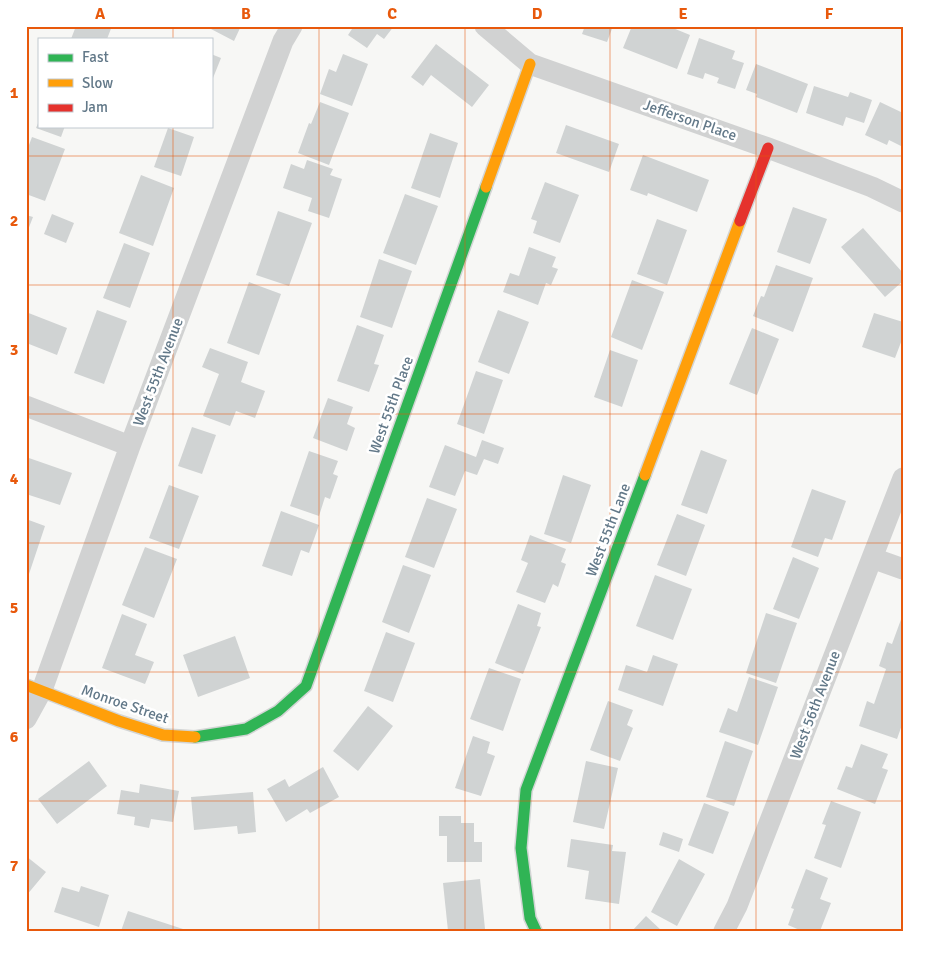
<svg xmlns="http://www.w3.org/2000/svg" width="929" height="957" viewBox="0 0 929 957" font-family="Signika,sans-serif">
<rect width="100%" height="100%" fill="#f7f7f5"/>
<path fill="#d0d3d3" d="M76 26H112L107 39H71Z
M213 26H241L234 41 211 29Z
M354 26H394L384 39 377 34 367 48 348 35Z
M585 26H613L607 42 582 34Z
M632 26H668L690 35 677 69 623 48Z
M699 38 735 51 732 59 744 63 735 89 717 83 719 78 705 73 703 79 687 74Z
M436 44 489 85 472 107 431 75 423 86 411 77Z
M211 54 221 58 211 83Z
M343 54 368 64 352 106 320 94 329 69 336 72Z
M756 64 808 84 797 113 756 97 757 94 746 90Z
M814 86 848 97 850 92 872 100 864 123 846 117 843 126 806 113Z
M320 102 349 113 329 165 298 153 309 123 311 124Z
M880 102 903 113V147L889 140 887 145 865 135Z
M39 121V126H65L61 137 36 128Z
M566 125 619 144 609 172 556 153Z
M168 128 194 137 181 176 154 167Z
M430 133 458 143 440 198 411 188Z
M32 137 65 149 45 201 26 194V153Z
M643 155 709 180 697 212 648 193 647 196 630 190Z
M307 160 333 169 330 175 342 179 329 218 308 211 312 198 283 188 291 164 304 169Z
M141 175 174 188 153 246 119 233Z
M545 182 579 195 560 243 533 233 537 221 531 219Z
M405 194 438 206 416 265 383 253Z
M793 207 827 219 810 264 777 252Z
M278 211 312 223 289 286 256 275Z
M52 214 74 223 66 243 44 234Z
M26 215 33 217 26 235Z
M657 219 687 230 667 285 637 274Z
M863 228 903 273V281L885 297 841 247Z
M124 243 150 253 130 308 103 298Z
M529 247 556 257 552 267 558 269 551 285 546 283 538 305 503 292 510 273 519 276Z
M379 259 412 271 392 328 360 317Z
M776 265 813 278 793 332 753 316 761 296 764 297Z
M632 280 664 292 642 350 611 337Z
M249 282 281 294 259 355 227 343Z
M97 310 127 321 104 384 74 373Z
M498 310 529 322 509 374 478 362Z
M26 312 67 328 57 355 29 344 26 351Z
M874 313 903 322V337L895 358 862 347Z
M357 325 384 335 374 364 379 365 369 392 337 381Z
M752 328 779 339 757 395 729 384Z
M210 348 248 362 241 382 265 391 255 418 236 411 230 426 203 416 219 374 202 367Z
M610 350 638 360 622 407 594 397Z
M476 371 503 380 484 434 457 424Z
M328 398 353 407 347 424 355 428 347 451 313 438Z
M192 427 216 435 202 474 178 466Z
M482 440 504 448 498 464 484 459 477 475 465 471 455 496 429 487 445 445 476 457Z
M701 450 727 460 707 514 681 505Z
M309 451 338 461 333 474 338 476 330 499 325 497 319 516 290 506Z
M26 457 72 473 60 505 26 494Z
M563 475 591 485 571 543 544 534Z
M169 485 199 496 179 549 149 538Z
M812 489 846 501 832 540 825 538 818 557 791 547Z
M427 498 457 509 434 568 405 557Z
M281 511 319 525 309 553 301 550 292 576 262 566Z
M677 514 705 525 686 576 657 565Z
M26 519 45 526 27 580H26Z
M530 535 566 549 561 562 566 564 558 587 553 584 545 603 516 592 528 563 521 560Z
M145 547 177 559 154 618 122 605Z
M793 557 819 568 799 619 773 609Z
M403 565 431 575 409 633 382 622Z
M655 575 692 589 673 640 636 626Z
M518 604 541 613 537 626 541 627 523 674 495 663Z
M766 613 797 623 776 683 746 673Z
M122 614 147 624 135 655 154 662 145 684 102 668Z
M903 614V722L897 739 859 726 867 701 874 704 886 669 879 666 887 642 892 644Z
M386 632 415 643 393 702 364 691Z
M235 636 250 678 198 697 183 655Z
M653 655 678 664 663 706 618 690 626 665 647 672Z
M489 668 521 679 503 731 470 719Z
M749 677 778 687 758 745 719 732 728 708 737 712Z
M608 701 633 710 627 725 633 728 620 761 590 750Z
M368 706 393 726 358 771 333 751Z
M473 736 490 742 487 753 495 756 481 796 455 788Z
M725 741 753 751 734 806 706 797Z
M861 744 888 754 882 768 888 770 875 804 837 789 846 766 852 768Z
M89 761 107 786 57 824 38 799Z
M586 761 618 768 604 829 573 822Z
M323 767 339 797 310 813 307 809 286 822 267 789 285 779 289 787Z
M140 784 179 791 173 822 151 819 149 828 134 825 135 817 117 814 121 790 139 793Z
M253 792 256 832 238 834 237 826 194 830 191 797Z
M831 801 861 812 841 868 814 858 826 825 822 824Z
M704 803 729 812 713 854 688 845Z
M439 816H461V823H474V842H482V862H447V836H439Z
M663 832 683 839 679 852 659 845Z
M571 839 613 845 612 851 626 852 619 904 585 899 589 871 567 867Z
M26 856 46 872 26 896Z
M679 859 705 874 677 926 651 912Z
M806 869 828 878 820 899 831 903 820 931H802L788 925 794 909 791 908Z
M480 879 485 929 448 931 443 883Z
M81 886 109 895 99 927 54 912 62 887 79 892Z
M128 911 183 929V931H121Z
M646 916 662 931H632Z"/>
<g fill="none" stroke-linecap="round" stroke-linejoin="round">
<g stroke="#d3d5d5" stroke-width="14">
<path id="fast" d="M195 737 246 729 278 711 306 686 486 187
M536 931 530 918 521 848 526 790 645 475"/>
</g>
<g stroke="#d3d5d5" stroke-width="14">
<path id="slow" d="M486 187 530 64
M645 475 740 221
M26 685 119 721 163 735 195 737"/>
</g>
<g stroke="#d3d5d5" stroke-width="14">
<path id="jam" d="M740 221 768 148"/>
</g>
<path stroke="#d1d2d2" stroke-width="21" d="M485 26 530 64 768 148 872 187 903 202
M26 406 130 446
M872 558 903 569
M26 719 42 690 130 446 283 41 292 26
M724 931 737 906 903 478"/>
<use href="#fast" stroke="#30b455" stroke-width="11"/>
<use href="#slow" stroke="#ff9f0a" stroke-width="11"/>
<use href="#jam" stroke="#e5322d" stroke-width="11"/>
</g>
<path fill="none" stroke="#e8590c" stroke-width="1" stroke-opacity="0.55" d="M173 26V39M319 26V931M465 26V931M610 26V931M756 26V931M173 126V931M26 156H903M26 285H903M26 414H903M26 543H903M26 672H903M26 801H903"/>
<g text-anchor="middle" stroke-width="5" stroke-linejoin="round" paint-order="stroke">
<g font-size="15" fill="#637989" stroke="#fff">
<text transform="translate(690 120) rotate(19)" y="5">Jefferson Place</text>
<text transform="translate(158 372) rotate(-69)" y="5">West 55th Avenue</text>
<text transform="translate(391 405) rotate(-70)" y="5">West 55th Place</text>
<text transform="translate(608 530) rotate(-69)" y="5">West 55th Lane</text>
<text transform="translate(125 704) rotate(19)" y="5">Monroe Street</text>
<text transform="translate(815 705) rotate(-69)" y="5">West 56th Avenue</text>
</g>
</g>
<rect width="929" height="957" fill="none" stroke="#ffffff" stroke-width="55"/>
<rect x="38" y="38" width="175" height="90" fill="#ffffff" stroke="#c1c9d0"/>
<rect x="48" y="54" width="25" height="8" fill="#30b455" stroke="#c1c9d0"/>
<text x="82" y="62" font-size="15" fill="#637989">Fast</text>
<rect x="48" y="79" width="25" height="8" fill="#ff9f0a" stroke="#c1c9d0"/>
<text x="82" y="88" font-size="15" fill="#637989">Slow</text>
<rect x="48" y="104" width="25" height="8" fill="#e5322d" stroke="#c1c9d0"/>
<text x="82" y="112" font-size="15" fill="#637989">Jam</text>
<rect x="28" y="28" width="874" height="902" fill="none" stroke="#e8590c" stroke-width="2"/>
<g font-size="16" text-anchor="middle" font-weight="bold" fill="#e8590c">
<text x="100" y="19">A</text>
<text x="246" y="19">B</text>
<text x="392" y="19">C</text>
<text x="537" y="19">D</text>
<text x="683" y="19">E</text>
<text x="829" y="19">F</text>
<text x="14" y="98">1</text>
<text x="14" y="226">2</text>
<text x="14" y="355">3</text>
<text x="14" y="484">4</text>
<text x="14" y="613">5</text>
<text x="14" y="742">6</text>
<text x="14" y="871">7</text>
</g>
</svg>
